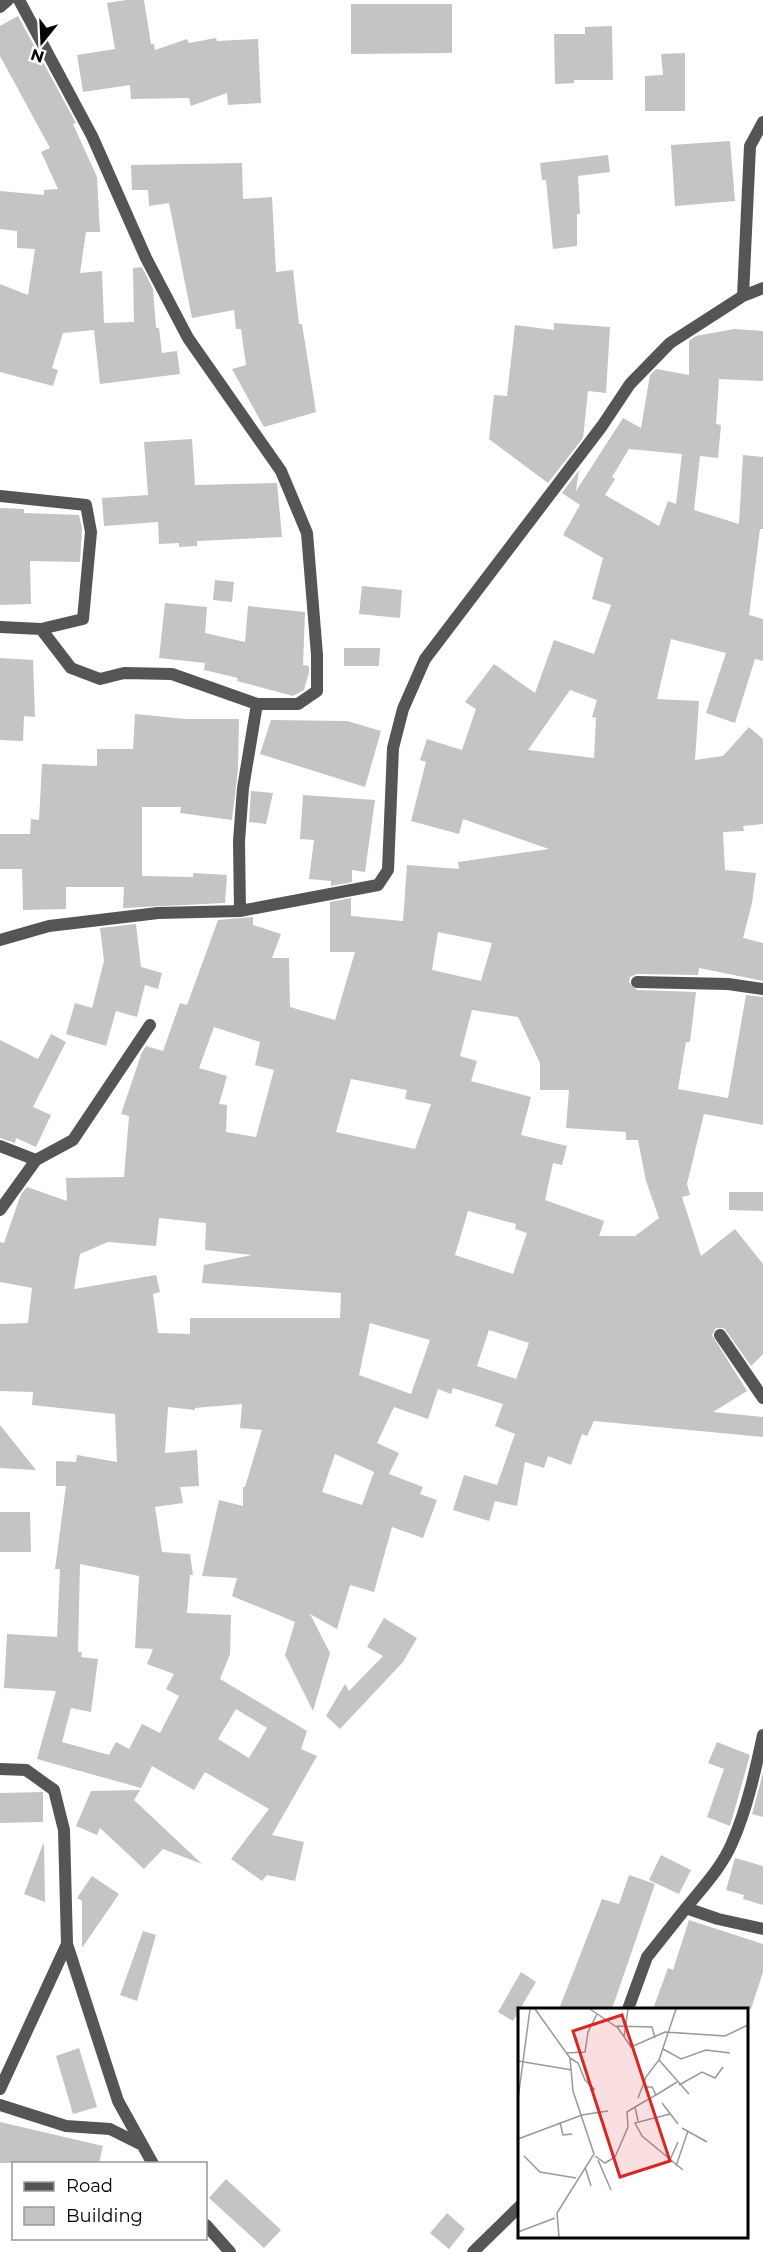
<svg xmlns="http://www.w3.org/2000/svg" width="763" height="2252" viewBox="0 0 763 2252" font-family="Montserrat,sans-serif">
<rect width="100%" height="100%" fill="#fff"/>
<path fill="#c4c4c4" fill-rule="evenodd" d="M126 0H144L151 44H154L155 50 187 39 189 43 216 38 217 41 258 39 261 103 228 105 227 93 191 106 189 98 131 99 130 85 83 92 77 55 115 49 107 3Z
M351 4H452V53L351 54Z
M18 16 76 123 73 124 97 177 100 232H86L80 273 102 271 104 323 134 322 133 268 142 267 153 289 156 328H159L162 353 177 351 180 374 100 384 94 330 63 333 52 368 58 370 53 386 0 372V284L28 295 35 249 17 248V231L0 229V191L44 195V190L58 189 41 152 50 148 0 56V26Z
M612 26 613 80H574V83L555 84 554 34H585V27Z
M685 53V111H645V76L663 75 661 54Z
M730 141 735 201 675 206 671 145Z
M608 155 610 172 578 176 580 214H577V246L553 249 546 180H542L540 163Z
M242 163 243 199 272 197 276 272 293 270 299 324H302L316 412 264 427 232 369 246 365 241 329H236L234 310 192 318 169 203 149 206 148 190H132L131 165Z
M554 323 610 327 606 393 588 391 583 438 548 483 489 439 494 395 507 396 515 325 554 330Z
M734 329 763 331V381L719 379 716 424 721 425 718 458 700 456 694 510 739 524 743 455 763 457V529H760L749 615 763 619V661L755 659 735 723 706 713 726 653 671 639 657 699 699 701 695 760 723 756 749 727 763 739V824L743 826 744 831 723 832 725 870 756 873 752 903 743 938 763 943V981L699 968 698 975 637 974 630 977 629 982 637 990 696 992 690 1042H686L678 1089 728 1098 746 995 763 997V1125L704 1114 687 1184 690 1195 682 1197 701 1256 735 1229 763 1264V1354L751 1366 724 1328H716L712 1335 747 1391 713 1412 763 1417V1437L594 1421 587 1436 582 1434 571 1465 548 1456 544 1468 525 1462 517 1506 495 1501 489 1521 453 1510 464 1475 497 1485 515 1434 495 1426 503 1404 453 1388 451 1394 438 1389 428 1419 394 1407 377 1443 399 1453 389 1474 423 1487 420 1494 437 1500 423 1538 392 1527 374 1592 350 1585 337 1629 310 1614 330 1653 313 1711 285 1655 295 1622 232 1596 237 1578 202 1576 219 1500 243 1506V1487H245L262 1430 240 1428 242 1404 195 1408V1410L168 1407 165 1453 197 1450 199 1486 180 1487 183 1503 155 1507 162 1552 190 1554 193 1575H190L187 1613 231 1615 230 1654 220 1679 307 1731 301 1749 317 1756 272 1835 304 1842 295 1881 267 1875 262 1881 231 1859 269 1809 205 1772 194 1790 152 1766 141 1788 37 1759 56 1691 4 1688 7 1634 57 1637 60 1569H55L66 1486H56V1461L76 1462 77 1455 117 1462 115 1414 32 1405 33 1392 0 1391V1324L28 1323 32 1288 0 1282V1242L4 1243 21 1194 27 1187 67 1201 66 1178 124 1177 129 1116 121 1114 142 1052 146 1046 163 1051 180 1003 187 1005 218 920 253 917V925L281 934 272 958H289L290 1007 335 1020 355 952H330V902L351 898V916L403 921 407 865 459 869 458 862 549 849 463 819 459 834 411 821 426 762 420 760 427 739 462 750 476 709 465 702 494 664 535 693 554 640 594 654 611 605 592 599 603 558 563 535 580 505 562 493 579 470 576 491 623 418 641 428 650 375 656 369 689 375V341L696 336ZM629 449 682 454 676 504 668 501 659 526 605 495 615 479 612 477ZM570 690 597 700 592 717 596 718 594 758 528 750ZM438 932 492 943 481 981 432 970ZM472 1010 518 1017 540 1063V1090H569L566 1128 626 1132V1140H638L646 1181 659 1218 635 1236H599L604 1221 545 1200 553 1163 562 1165 567 1146 521 1135 531 1097 471 1081 477 1061 460 1056ZM214 1027 260 1042 255 1065 274 1070 256 1137 226 1132 227 1105 219 1104 227 1076 199 1068ZM351 1079 407 1090 405 1099 431 1104 415 1149 336 1132ZM468 1211 516 1224 515 1229 527 1233 513 1274 455 1255ZM159 1218 206 1223 205 1250 252 1255 204 1265 202 1283 341 1293 340 1318H190V1334L158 1333 153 1294 160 1292 156 1275 74 1289 80 1254 108 1242 156 1246ZM370 1323 430 1340 411 1394 359 1375ZM489 1330 529 1343 516 1379 477 1366ZM335 1454 374 1472 362 1505 322 1492ZM80 1564 139 1576 135 1648 153 1649 147 1664 174 1674 166 1689 179 1696 160 1733 142 1724 129 1749 116 1742 109 1755 62 1742 71 1708 91 1712 98 1659 81 1657 82 1652H78ZM236 1709 267 1728 249 1758 218 1739Z
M192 439 195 485 277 483 282 537 197 541V546L179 547V543L159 544 158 522 104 526 102 498 148 495 144 442Z
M0 508 24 509V513L79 515 82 528 80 562 30 561 31 604 0 605Z
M215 580 234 582 232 602 213 600Z
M362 586 402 590 400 618 359 614Z
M165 603 207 607 205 633 245 642 248 606 305 612 303 665 309 666V672L304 690 293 696 237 681 238 678 204 670 205 663 159 658Z
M344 648H380L379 666H344Z
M0 658 33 660 35 717 24 716 23 741 0 740Z
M135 714 186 719H239L238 770 232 820 180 813 181 807H142V876L193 877V873L227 875 225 903 123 908 124 887H66V909L23 910 22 869H0V834H30L31 819 39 820 42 764 97 766V749H133Z
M271 720 347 721 381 731 365 787 260 754Z
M251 791 273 793 266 824 249 822Z
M303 795 375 800 365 872 352 870V882L331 886V881L309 879 314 840 300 839Z
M136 924 141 967 162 973 158 989 145 985 137 1017 116 1011 106 1046 66 1034 75 1003 92 1008 104 961 100 928Z
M51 1034 66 1042 33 1107 51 1115 36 1147 16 1138 15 1143 0 1138V1040L38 1059Z
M729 1192H763V1211L729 1210Z
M0 1425 36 1470 0 1468Z
M0 1512H30L31 1552H0Z
M384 1618 417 1638 403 1662 340 1729 326 1716 345 1684 349 1691 383 1656 367 1647Z
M717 1742 750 1755 730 1826 707 1817 724 1769 708 1763Z
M763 1773V1817L752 1814Z
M140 1790 134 1800 202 1864 163 1849 144 1869 100 1828 97 1835 76 1826 91 1791Z
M43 1792V1822L0 1823V1793Z
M43 1844H44L45 1902 24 1894Z
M661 1855 691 1870 679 1894 649 1880Z
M735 1858 763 1866V1905L743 1899 744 1895 726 1890Z
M629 1875 655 1884 612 2009H559L602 1899 619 1904Z
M92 1876 119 1894 82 1948V1901L77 1898Z
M689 1920 763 1944V1972L751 2009H653L668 1968 673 1970Z
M143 1931 156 1935 137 2001 120 1995Z
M521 1972 536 1982 513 2021 498 2012Z
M79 2048 97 2107 73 2114 56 2056Z
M0 2122 103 2146 99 2163H0Z
M226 2179 281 2230 264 2248 209 2198Z
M447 2213 465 2229 449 2249 430 2233Z"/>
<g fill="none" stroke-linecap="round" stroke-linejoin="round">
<path stroke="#555" stroke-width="12" d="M0 7 8 0
M743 296 750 146 763 122
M0 496 86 505 91 532 83 619 41 629
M0 627 41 629 71 668 100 679 124 673 172 674 257 704H298L317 691V655L307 533 281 471 188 338 146 258 92 136 19 0
M240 911 378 885 388 870 393 748 403 709 425 659 602 426 630 384 670 343 743 296 763 288
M0 940 49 926 158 913 240 911 239 841 243 788 257 704
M637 982 728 984 763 989
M0 1146 36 1160
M0 1210 36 1160 73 1140 150 1025
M720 1335 763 1398
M0 1769 26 1770 54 1790 64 1830 67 1944 118 2101 153 2164
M686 1908C702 1888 722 1867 732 1843 747 1809 755 1772 763 1735
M628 2009 647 1957 686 1908 718 1919 763 1929
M0 2089 67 1944
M0 2105 66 2126 110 2129 142 2145
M206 2225 230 2252
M473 2252 520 2206"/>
</g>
<g transform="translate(518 2008)">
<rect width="230" height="230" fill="#fff"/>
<path fill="none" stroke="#999" stroke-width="1.5" d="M17 1 52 50 55 83 76 146 39 205 41 229M72 1 100 20 113 39 147 24 207 28 230 17M99 18 134 19 137 30M106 29 110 1M145 41 163 51 188 42 212 45M48 45 67 44 70 24 79 6M52 50 60 55 67 72 77 82M141 52 171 86M0 53 54 62M161 77 184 64 197 70 205 59M138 87 159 74M120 90 128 69 141 52 158 1M0 91 12 1M144 95 160 116M152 106 117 115 124 128 165 162M120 113 117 99 138 87 134 79H126M42 114 45 127 54 126M164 120 189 134M0 131 64 107 90 103M6 148 22 164 58 170M77 148 87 155 97 149 110 119 109 104 117 99M80 152 93 182M151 154 160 134M158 158 170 123M67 159 73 178M0 224 37 210"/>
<path fill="#d62828" fill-opacity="0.15" stroke="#d62828" stroke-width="3" d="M104 7 152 153 102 169 55 23Z"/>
<rect width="230" height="230" fill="none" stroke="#000" stroke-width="3"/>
</g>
<rect x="12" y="2162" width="195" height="78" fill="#ffffff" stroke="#999999" stroke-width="1.5"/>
<rect x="24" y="2182" width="30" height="9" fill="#555555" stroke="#999999" stroke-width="1.5"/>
<text x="66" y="2192" font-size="18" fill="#000000">Road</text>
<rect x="24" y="2207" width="30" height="18" fill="#c4c4c4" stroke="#999999" stroke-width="1.5"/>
<text x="66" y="2222" font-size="18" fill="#000000">Building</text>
<g transform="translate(42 42) rotate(198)" stroke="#ffffff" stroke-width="4.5" paint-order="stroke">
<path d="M0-4.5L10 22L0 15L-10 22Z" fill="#000000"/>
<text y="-9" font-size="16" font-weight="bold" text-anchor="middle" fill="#000000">N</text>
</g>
</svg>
